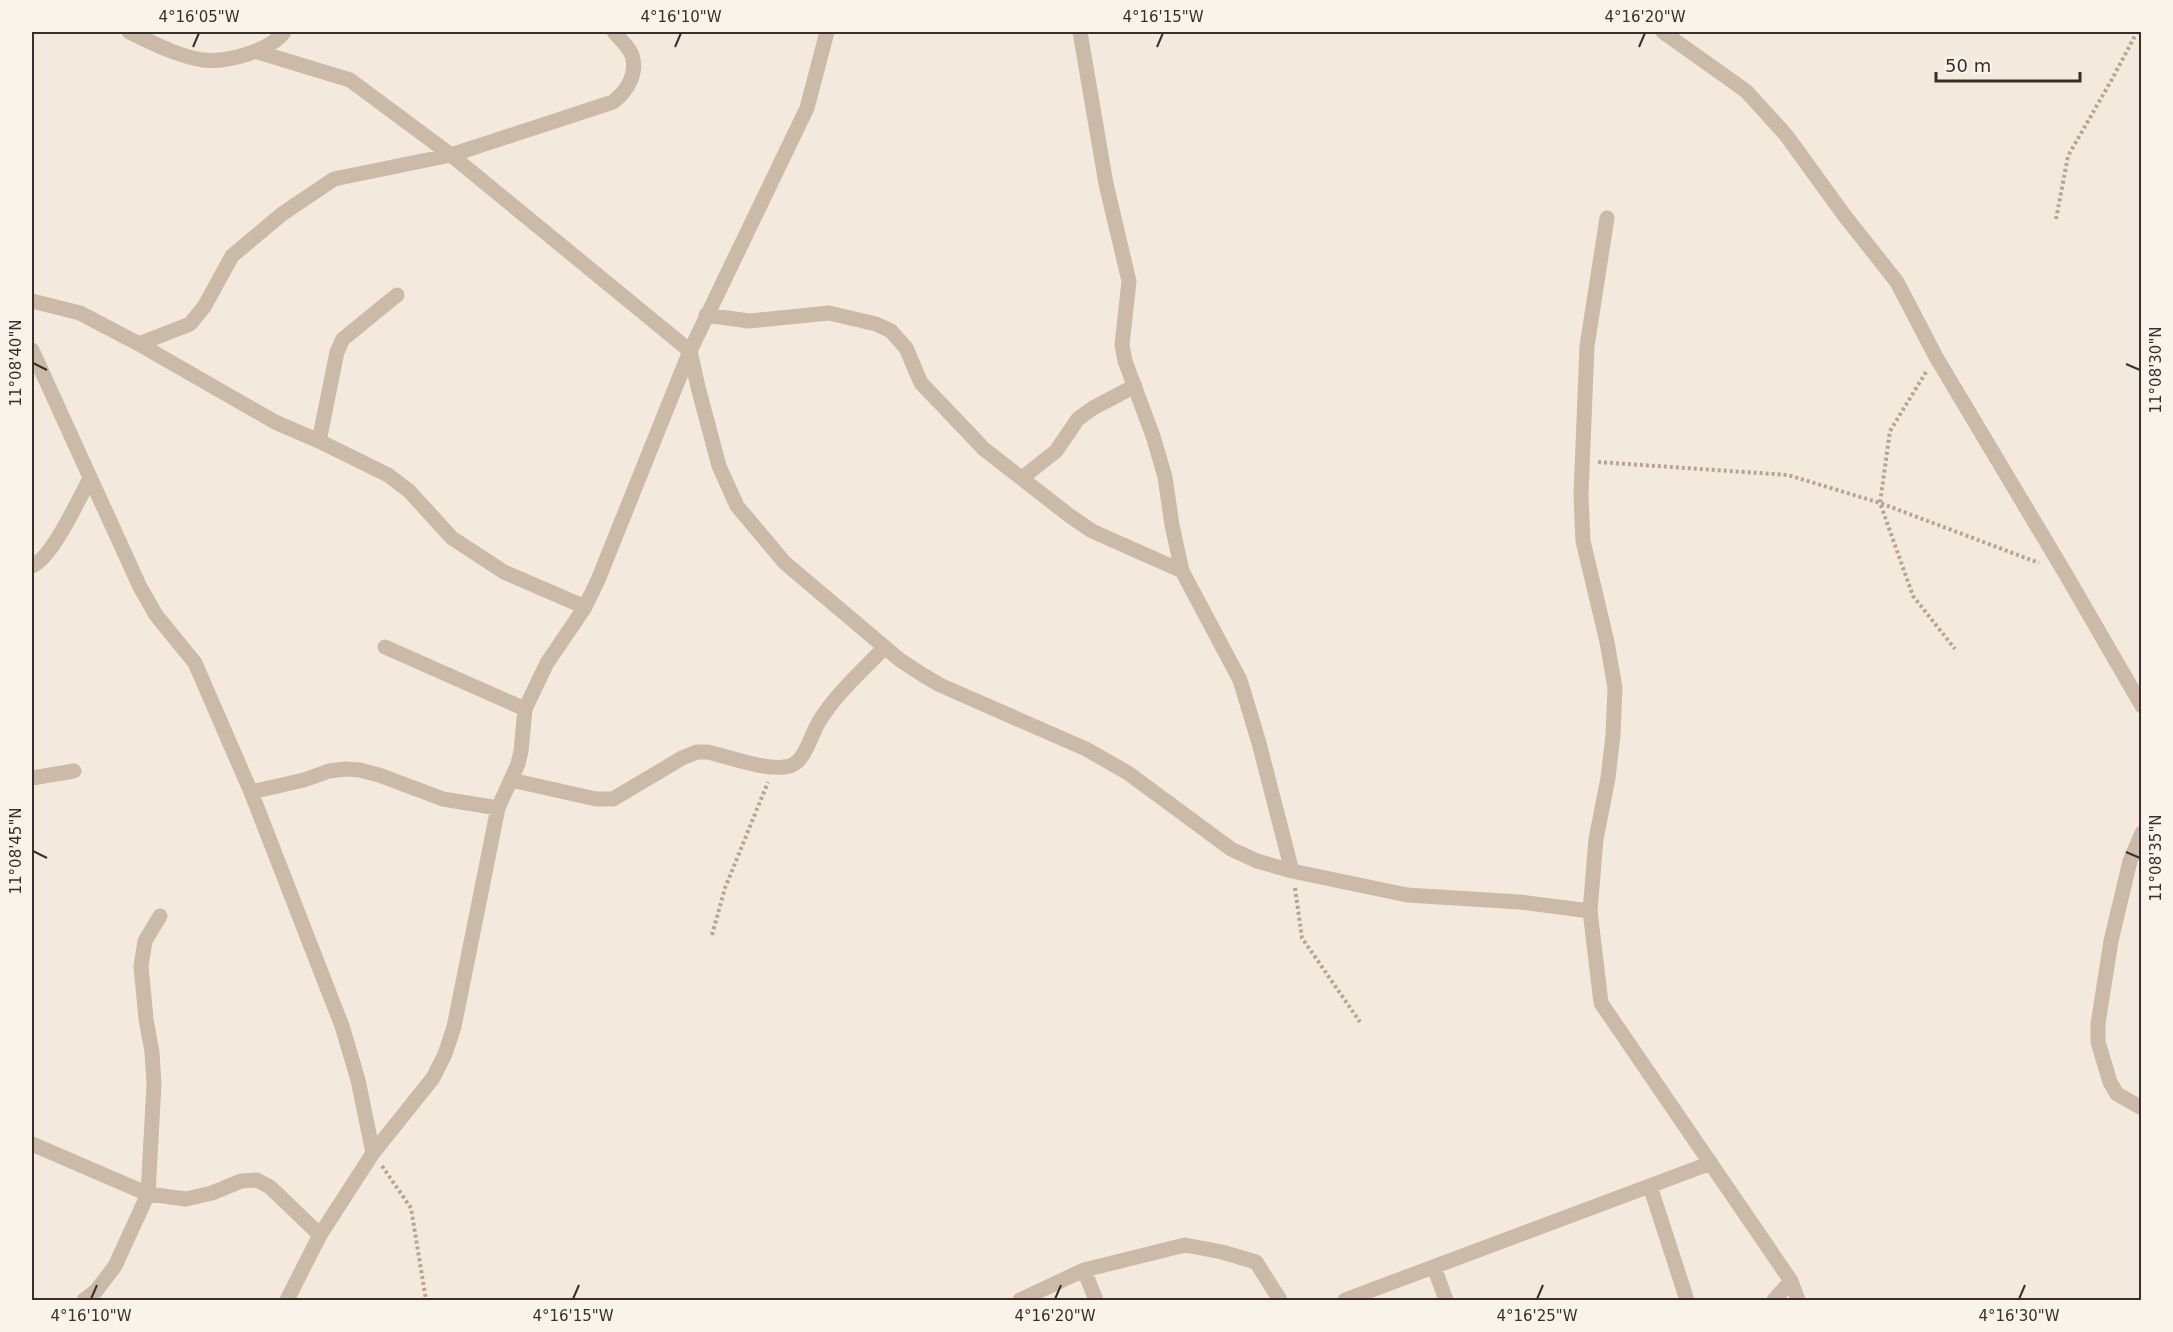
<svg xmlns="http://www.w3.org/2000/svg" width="2173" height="1332" viewBox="0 0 2173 1332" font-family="'DejaVu Sans',sans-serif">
<rect width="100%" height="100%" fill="#f3eadd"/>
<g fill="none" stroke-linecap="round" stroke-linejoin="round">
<path stroke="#b8a493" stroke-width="4" stroke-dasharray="3 3" stroke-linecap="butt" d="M2056 219 2068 156 2111 81 2137 32
M1926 372 1890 431 1880 503 1913 596 1955 649
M1598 462 1788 475 1880 503 2039 563
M1295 888 1302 938 1360 1022
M712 935 725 888 768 782
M382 1166 411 1208 426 1300"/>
<path stroke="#ccbaa9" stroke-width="15" d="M129 32C153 43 177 56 203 60 226 63 270 51 284 32
M827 32 807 108 690 351 698 387 719 466 737 506 785 563 900 660 923 675 940 685 1086 749 1128 773 1231 849 1257 861 1292 871 1407 895 1520 902 1590 911
M1080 32 1106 184 1129 281 1122 345 1125 361 1153 436 1165 477 1172 525 1182 571 1240 680 1259 743 1292 871
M1663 32 1746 91 1786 135 1844 215 1897 282 1936 357 2065 573 2142 706
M258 52 350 80 451 155 690 351 598 580 585 607 547 663 525 709 521 751 518 764 498 808 454 1027 445 1054 433 1078 373 1153
M1607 218 1587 346 1581 495 1583 541 1607 642 1615 688 1613 735 1608 778 1596 839 1590 911 1601 1003 1791 1281 1798 1300
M397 295 343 339 337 352 319 441 388 475 409 491 452 538 504 572 585 607
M32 301 80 313 139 344 275 422 319 441
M706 315 749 321 829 313 876 324 891 331 906 348 921 383 984 449 1070 516 1092 531 1182 571
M139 344 190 324 204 307 232 256 282 214 334 179 451 155 613 102C627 91 638 74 632 55 629 47 619 38 614 32
M32 350 140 587 156 615 195 663 251 792 342 1026 358 1080 373 1153 320 1235 287 1300
M1022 478 1056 451 1078 419 1093 408 1135 386
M32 566C52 558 79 499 90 478
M385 647 525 709
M32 778 74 771
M511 780 596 799H613L682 758 697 752H708C729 757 769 772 790 766 806 761 811 733 820 720 837 693 863 670 885 647
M251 792 304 780 329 771 345 769 360 770 379 775 443 799 498 808
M2142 833 2130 861 2111 941 2098 1024V1042L2110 1082 2117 1094 2142 1108
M32 1144 148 1194 186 1199 212 1193 241 1181 257 1180 270 1187 320 1235
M1650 1186 1687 1300
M1434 1267 1446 1300
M1084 1270 1096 1300
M84 1300 96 1291 115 1266 148 1194 154 1084 152 1052 146 1019 141 966 145 941 160 916
M1020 1300 1084 1270 1185 1245 1222 1252 1256 1262 1280 1300
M1345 1300 1711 1163
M1774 1300 1791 1281"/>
</g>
<path fill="none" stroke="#392e29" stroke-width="2" d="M193 47 199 33M675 47 681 33M1157 47 1163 33M1639 47 1645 33M33 363 47 370M2126 364 2140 370M33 851 47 858M2126 852 2140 858M91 1299 97 1285M573 1299 579 1285M1055 1299 1061 1285M1537 1299 1543 1285M2019 1299 2025 1285"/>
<rect width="2173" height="1332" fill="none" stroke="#faf3ea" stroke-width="66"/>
<path d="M1936 72v9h144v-9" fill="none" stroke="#392e29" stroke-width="3"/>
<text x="1945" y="72" font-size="18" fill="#392e29" stroke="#faf3ea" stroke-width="4.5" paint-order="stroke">50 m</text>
<rect x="33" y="33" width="2107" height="1266" fill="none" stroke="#392e29" stroke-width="2"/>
<g font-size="15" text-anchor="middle" fill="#392e29">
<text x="199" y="22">4°16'05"W</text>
<text x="681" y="22">4°16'10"W</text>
<text x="1163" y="22">4°16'15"W</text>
<text x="1645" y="22">4°16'20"W</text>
<text transform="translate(16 363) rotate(-90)" y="5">11°08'40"N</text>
<text transform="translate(2156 370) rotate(-90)" y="5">11°08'30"N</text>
<text transform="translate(16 851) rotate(-90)" y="5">11°08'45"N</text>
<text transform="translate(2156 858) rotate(-90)" y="5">11°08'35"N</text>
<text x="91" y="1321">4°16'10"W</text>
<text x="573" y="1321">4°16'15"W</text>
<text x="1055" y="1321">4°16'20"W</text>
<text x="1537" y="1321">4°16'25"W</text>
<text x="2019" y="1321">4°16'30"W</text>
</g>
</svg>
